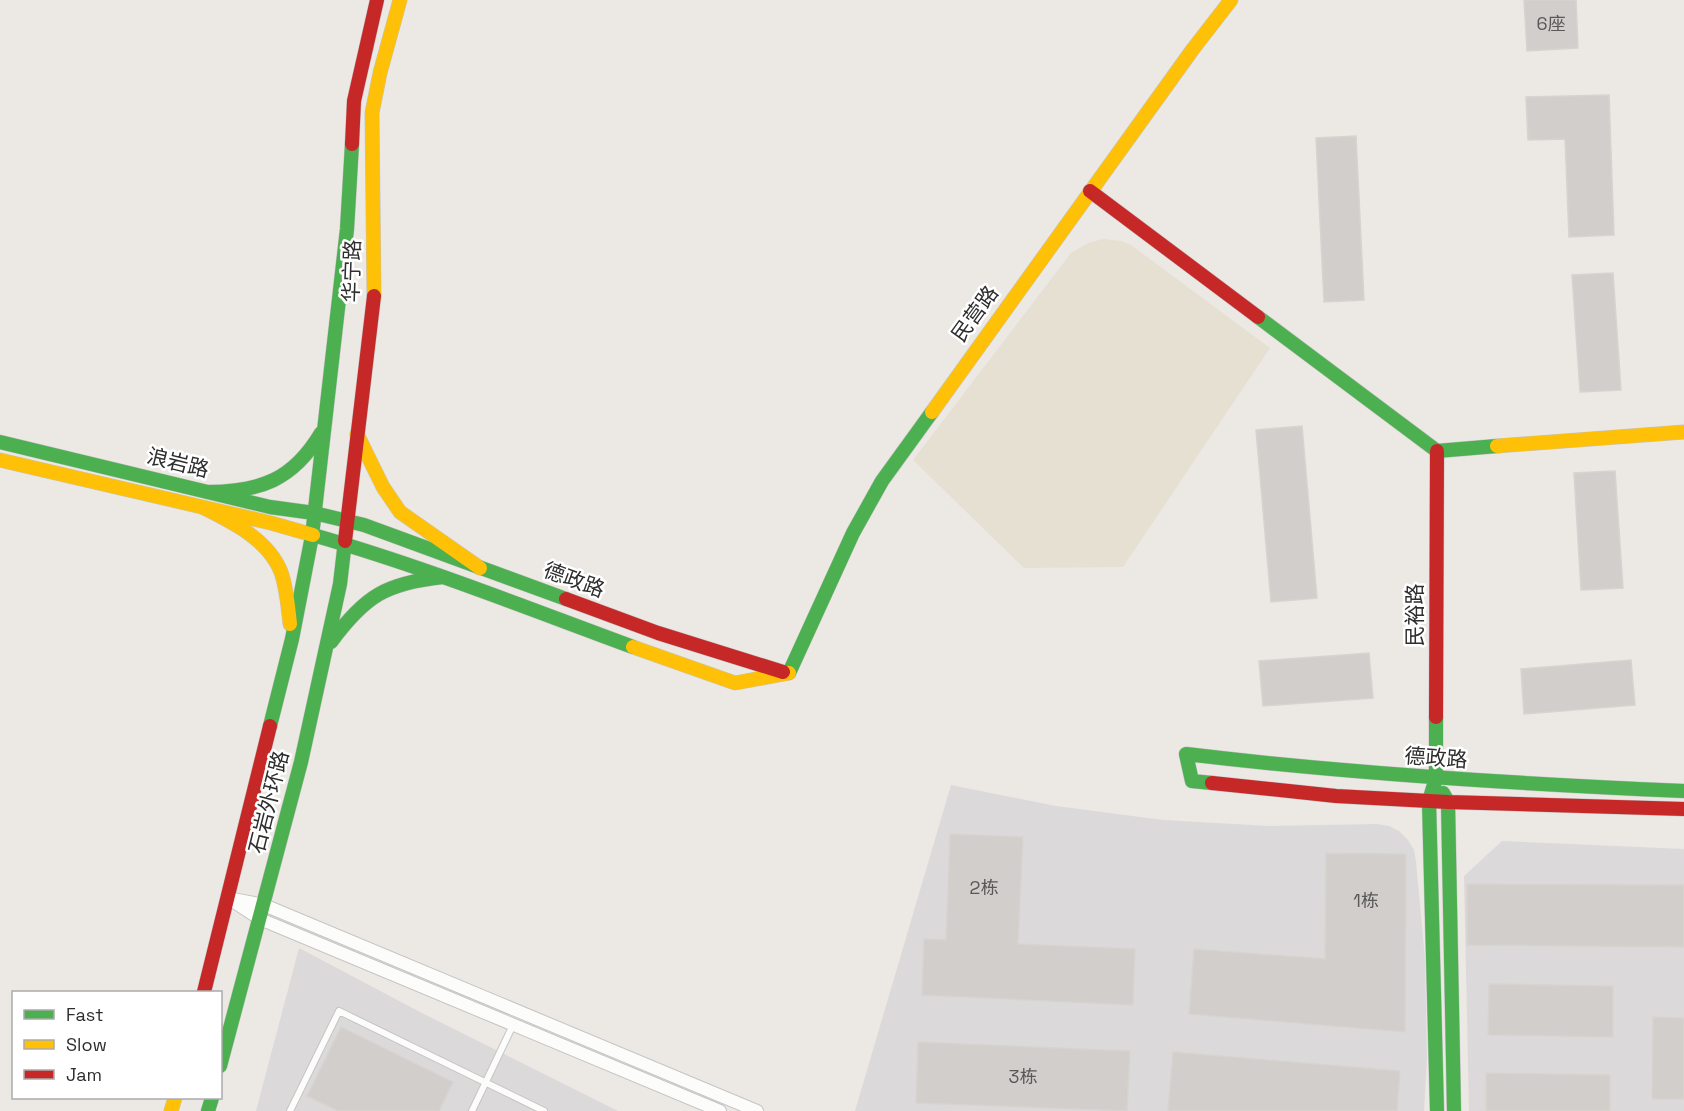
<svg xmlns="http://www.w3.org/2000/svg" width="1684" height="1111" viewBox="0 0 1684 1111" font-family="'Space Grotesk','Noto Sans SC',sans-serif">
<rect width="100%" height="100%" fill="#ece8e4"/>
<path fill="#dcd9db" d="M951 785 1056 806 1163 820 1270 826 1377 824 1389 826 1399 831 1408 840 1414 850 1416 862 1425 959 1427 1058 1424 1111H855Z
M1502 841 1684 849V1111H1469L1464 876Z
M299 948 422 1013 618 1111H256Z"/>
<path fill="#e6e0d3" d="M1104 239 1121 241 1131 245 1270 348 1123 567 1024 568 913 460 1071 253 1090 242Z"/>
<path fill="#d1cecb" stroke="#d7d4d0" stroke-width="1.5" d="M1524 0H1576L1578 48 1527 51Z
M1609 95 1614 235 1569 237 1565 139 1528 140 1526 97Z
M1356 136 1364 300 1324 302 1316 138Z
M1613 273 1621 390 1580 392 1572 275Z
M1302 426 1317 598 1271 602 1256 430Z
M1615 471 1623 588 1581 590 1574 473Z
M1369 653 1373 698 1263 706 1259 661Z
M1631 660 1635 705 1524 714 1521 669Z
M950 834 1023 837 1018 944 1135 949 1133 1005 922 995 924 939 946 940Z
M1326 853 1406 854 1405 1032 1189 1014 1194 949 1325 959Z
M1467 884 1684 885V947L1467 945Z
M1489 984 1613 986V1037L1488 1035Z
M1653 1017 1684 1018V1099H1652Z
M341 1027 453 1082 439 1111H338L307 1096Z
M918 1042 1130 1051 1127 1111 916 1103Z
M1173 1052 1400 1071 1397 1111H1168Z
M1486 1073 1610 1075V1111H1486Z"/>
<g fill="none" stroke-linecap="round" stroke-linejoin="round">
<g stroke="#c5c4c5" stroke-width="8">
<path id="lane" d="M290 1111 339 1011 544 1111
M472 1111 513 1025"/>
</g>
<g stroke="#c5c4c5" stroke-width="14">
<path id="street" d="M228 898 264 905 757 1111
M234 902 260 919 720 1111"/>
</g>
<g stroke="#c5c4c5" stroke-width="15">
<path id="fast" d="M1258 317 1437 451 1497 446
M0 442 270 507 314 513 364 525 566 599
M207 492C260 492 293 480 321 433
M313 535C422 566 527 608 633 647
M331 642C365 596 386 583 443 577
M789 673 853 533 882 481 932 412
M1436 717V778L1429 801 1437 1111
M270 726 292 639 312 536 347 229 352 144
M1212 783 1192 781 1186 754C1352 774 1517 784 1684 791
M1443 793 1448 802 1454 1111
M220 1066 301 762 340 584 345 541
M208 1111 212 1098"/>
</g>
<g stroke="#c5c4c5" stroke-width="15">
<path id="slow" d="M374 296 372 113 380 73 400 0
M932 412 1193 49 1231 0
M357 434 383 487 400 512 480 568
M1497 446 1684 432
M0 460 271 523 313 535
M202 507C232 522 268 539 281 572 287 589 288 607 290 624
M633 647 735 683 789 673
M171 1111 175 1098"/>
</g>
<g stroke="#c5c4c5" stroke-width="15">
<path id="jam" d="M352 144 354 101 377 0
M1090 191 1258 317
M345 541 374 296
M566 599 658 633 783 672
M1436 717 1437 451
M1212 783 1336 796 1448 802 1684 809
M204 992 270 726"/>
</g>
<use href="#lane" stroke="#fcfcfb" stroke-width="6"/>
<use href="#street" stroke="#fcfcfb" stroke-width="12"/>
<use href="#fast" stroke="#4caf50" stroke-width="14"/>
<use href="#slow" stroke="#ffc107" stroke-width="14"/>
<use href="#jam" stroke="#c62828" stroke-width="14"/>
</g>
<g text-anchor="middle" stroke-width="5" stroke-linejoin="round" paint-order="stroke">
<g font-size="18" fill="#585857">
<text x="1551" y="30">6座</text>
<text x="984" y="894">2栋</text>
<text x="1366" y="907">1栋</text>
<text x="1023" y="1083">3栋</text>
</g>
<g font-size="21" fill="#2e2e2e" stroke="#fff">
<text transform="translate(352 271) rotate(-88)" y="7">华宁路</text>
<text transform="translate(975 314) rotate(-54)" y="7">民营路</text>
<text transform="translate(178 463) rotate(14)" y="7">浪岩路</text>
<text transform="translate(574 580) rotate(20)" y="7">德政路</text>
<text transform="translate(1415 615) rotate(-90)" y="7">民裕路</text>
<text transform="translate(1436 758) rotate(4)" y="7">德政路</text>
<text transform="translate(269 802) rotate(-76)" y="7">石岩外环路</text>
</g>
</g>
<rect x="12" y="991" width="210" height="108" fill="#ffffff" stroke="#ababab" stroke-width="1.5"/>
<rect x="24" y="1010" width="30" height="9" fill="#4caf50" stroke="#ababab" stroke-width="1.5"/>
<text x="66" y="1021" font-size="18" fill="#2e2e2e">Fast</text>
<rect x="24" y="1040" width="30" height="9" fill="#ffc107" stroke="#ababab" stroke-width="1.5"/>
<text x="66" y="1051" font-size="18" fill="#2e2e2e">Slow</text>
<rect x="24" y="1070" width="30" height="9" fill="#c62828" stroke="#ababab" stroke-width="1.5"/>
<text x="66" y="1081" font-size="18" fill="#2e2e2e">Jam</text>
</svg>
